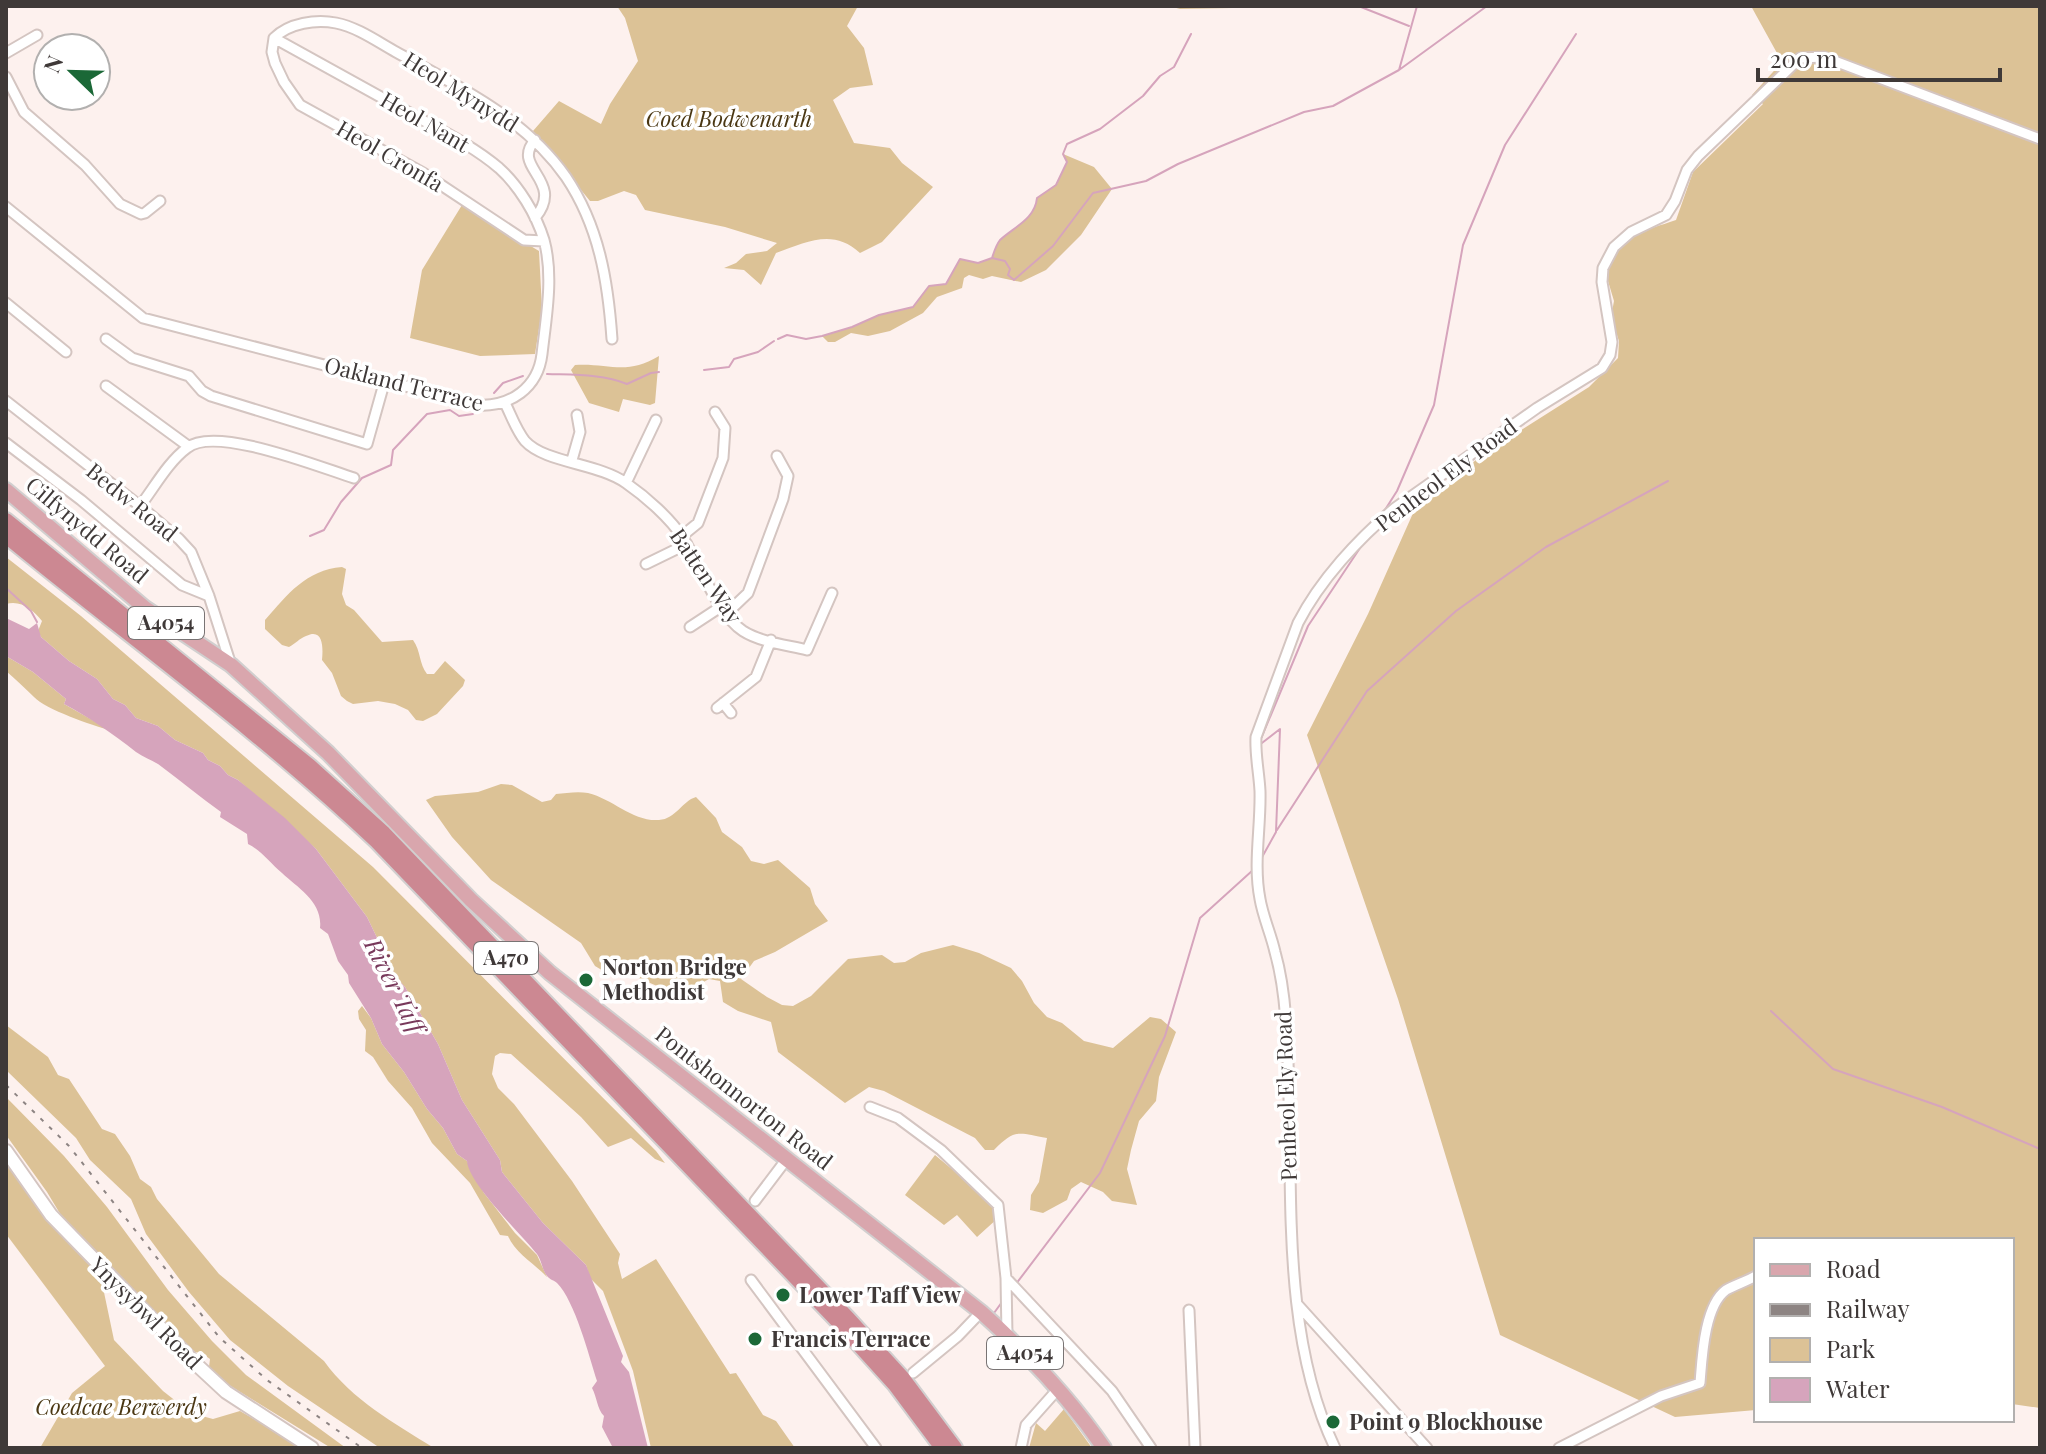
<svg xmlns="http://www.w3.org/2000/svg" width="2046" height="1454" viewBox="0 0 2046 1454" font-family="'Playfair Display',serif">
<rect width="100%" height="100%" fill="#fdf1ee"/>
<path fill="#dcc296" d="M617 6H858L847 26 864 48 873 85 850 88 833 100 854 143 890 148 902 163 933 187 882 242 860 253C833 228 807 242 776 253L761 285 744 270 724 268 736 263 746 254 767 251 777 243 725 227 645 210 636 195 624 191 598 201H590L533 131 559 101 601 124 610 104 638 61 625 18Z
M1169 6H1339L1180 9Z
M1751 6H2040V1408L2012 1404V1240H1756V1410L1675 1417 1500 1335 1398 999 1307 735 1368 614 1414 511 1482 455 1589 387 1618 358 1619 341 1611 317 1614 301 1605 271C1625 230 1637 234 1676 220L1693 172 1763 104 1752 95 1782 62Z
M1063 154 1094 167 1112 189 1081 235 1046 270 1021 282 992 276 983 279 969 275 964 278 962 288 937 297 923 313 890 331 868 336 851 333 835 342H828L822 336 852 327 879 315 913 307 929 286 946 284 960 259 978 263 992 258C994 252 996 245 1000 240 1014 227 1035 219 1037 198L1057 184 1067 162Z
M462 205 539 251 542 309 535 354 480 356 410 338 422 270Z
M659 356 655 403 650 405 623 399 619 412 589 403 571 370 575 365C610 363 626 376 659 356Z
M6 557 81 616 373 867 656 1151 665 1163 655 1159 631 1138 608 1147 581 1117 511 1054 500 1053 495 1056 492 1074 498 1088 514 1104 572 1181 620 1254 618 1263 622 1279 656 1259 730 1374 736 1373 763 1415 776 1421 795 1448H651L633 1371 603 1291 590 1278 586 1265 543 1223 502 1172 500 1160 462 1100 438 1044 405 987 396 977 367 917 316 849 238 780 228 775 220 766 208 760 203 753 175 740 158 726 136 718 125 705 113 699 97 679 69 661 41 637 38 631 42 621C33 610 22 600 6 604Z
M342 567 346 569 342 594 346 605 354 610 382 642 413 640C421 651 419 664 427 674H434L445 661 465 680 463 686 437 714 423 721 416 720 408 710 395 704 378 701 353 704 347 701 341 696 332 673 322 660C323 649 324 627 306 636 300 638 295 644 289 647L282 645 265 629V620C288 594 306 570 342 567Z
M6 656 33 672 66 699 64 704 110 730C93 726 45 709 34 697 25 688 16 680 6 671Z
M501 784 512 785 542 802 551 800 556 794C566 793 578 791 588 793 613 799 633 822 659 820 676 819 682 801 696 797L716 818 722 832 742 847 751 861 764 864 778 860 810 888 815 904 828 921 775 952 754 961 741 979 767 997 782 1005 793 1006 811 996 848 959 882 955 894 963 905 962 921 953 953 945 979 953 1011 968 1022 981 1034 1003 1047 1017 1062 1023 1084 1041 1113 1048 1150 1017 1161 1019 1176 1032 1159 1077 1156 1101 1139 1121 1131 1150 1127 1169 1137 1205 1112 1201 1103 1192 1081 1182 1071 1189 1067 1200 1043 1213 1030 1210 1031 1195 1039 1182 1047 1138C1018 1133 1016 1128 994 1150H985L975 1138 884 1091 869 1087 845 1103 778 1052 771 1022 738 1011 723 1002 720 981 709 979C701 983 690 992 680 992 664 992 631 973 613 967L605 972 595 966 581 943 491 880 452 837 426 800 435 796 478 792Z
M362 1006 371 1018 382 1044 404 1072 427 1109 443 1128 457 1154 467 1161 484 1193 515 1233 537 1255 547 1277C535 1264 515 1253 508 1236L500 1235 470 1183 432 1143 412 1108 388 1081 373 1057 365 1051 366 1030 359 1019 358 1011Z
M6 1025 48 1057 58 1075 69 1079 102 1129 115 1134 130 1156 140 1179 151 1187 157 1199 219 1274 324 1361C352 1400 394 1423 434 1448H380L288 1386 230 1340 189 1292 146 1234 131 1199 90 1160 76 1138 6 1070Z
M6 1097 64 1156 107 1207 168 1290 212 1341 246 1375 346 1448H331L229 1385 209 1367 210 1359 203 1354 195 1352 62 1217 47 1192 6 1135Z
M935 1155 995 1205 998 1218 977 1237 957 1215 944 1225 905 1195Z
M6 1159 46 1217 101 1278 114 1340 163 1391 191 1413 213 1419 240 1411 304 1448H40L72 1393 105 1366 6 1234Z
M1064 1409 1092 1448H1029L1036 1423 1045 1431Z"/>
<path fill="#d6a4bc" d="M6 618 29 629 37 623 41 637 69 661 97 679 113 699 125 705 136 718 158 726 175 740 203 753 208 760 220 766 228 775 238 780 285 818 316 849 367 917 396 977 405 987 438 1044 462 1100 500 1160 502 1172 543 1223 586 1265 623 1356 621 1362 629 1372 648 1448H613L602 1427 604 1416C597 1409 597 1397 592 1388L597 1381C589 1356 575 1301 557 1283 554 1280 550 1280 547 1276 542 1270 542 1261 537 1254 522 1235 468 1183 467 1161L457 1154 443 1128 427 1109 404 1072 382 1044 371 1018 349 983 348 975 338 961 328 934 320 928C323 902 298 888 282 873 270 863 262 851 248 844L247 834 220 817 221 812C201 798 181 781 162 767 155 761 144 758 136 752 112 733 90 718 64 704L66 699 33 672 6 656Z"/>
<g fill="none" stroke-linecap="round" stroke-linejoin="round">
<path stroke="#d6a4bc" stroke-width="2" d="M1361 7 1409 26
M1399 70 1417 6
M992 258C994 252 996 245 1000 240 1014 227 1035 219 1037 198L1056 185 1067 162 1063 154 1067 144 1100 129 1143 96 1160 76 1174 67 1191 34
M778 339 787 335 806 339 822 336 852 327 879 315 913 307 929 286 946 284 960 259 978 263 992 258 1005 261 1010 269 1008 275 1014 280 1053 246 1093 193 1146 181 1178 164 1304 112 1333 106 1399 70 1487 6
M704 370 729 367 734 359 758 352 774 341
M547 374C574 375 603 374 627 384L651 373 659 372
M494 393 503 383 523 376
M1383 513 1397 491 1434 405 1463 245 1505 145 1576 34
M310 536 324 530 341 502 362 478 391 465 393 450 427 414 450 410 459 416 473 414
M6 588 31 611 37 622
M1260 741 1308 626 1362 545
M1258 746 1280 729 1276 832 1261 859
M1277 830 1367 691 1456 611 1546 547 1668 481
M1771 1011 1833 1069 1942 1107 2040 1149
M1016 1284 1100 1173 1165 1036 1200 918 1253 870
M994 1313 1002 1302"/>
<g stroke="#d4c5c1" stroke-width="13">
<path id="minor" d="M274 38C289 23 316 19 336 23 357 27 378 42 396 52 458 86 525 118 566 177 599 226 608 281 612 339
M274 38 272 52 275 63 284 82 300 105 423 173 524 240 544 241
M6 53 37 35
M6 77 24 112 85 165 120 204 141 214 145 213 160 201
M535 140C510 168 566 180 535 218
M6 207 143 318 478 405C510 407 538 388 542 354 546 318 554 276 544 240 536 214 519 186 499 168 472 145 438 129 406 111 362 87 318 62 274 38
M6 303 66 352
M106 339 132 358 189 376 202 391 211 396 367 444 385 380
M106 386 188 446
M6 401 140 506 179 539 191 552 209 596 231 665
M505 403C511 415 516 430 525 441 545 463 598 463 626 483 646 497 670 518 683 538 700 564 717 614 743 631 760 642 787 645 807 650L832 593
M6 443 81 500 182 585 209 596
M572 460 580 432 577 415
M626 483 656 420
M140 506C154 488 168 462 187 448 215 425 319 467 354 478
M682 536 698 523 723 458 725 428 715 412
M646 564 687 544
M727 613 748 593 783 499 788 476 777 456
M690 627 722 606
M723 703 731 713
M717 708 756 677 771 640
M870 1107 898 1118 941 1150 998 1205 1006 1278 1007 1335
M755 1201 786 1160
M1006 1278 1112 1391 1151 1448
M751 1280 876 1448
M1298 1305 1427 1448
M1189 1310 1195 1448
M913 1373 958 1336 981 1312
M1021 1448 1026 1425 1058 1389
M1335 1448C1277 1327 1295 1172 1287 1042 1286 1013 1283 980 1275 952 1271 934 1263 917 1260 899 1253 863 1261 828 1260 791 1259 772 1255 755 1256 737L1298 623C1320 580 1358 539 1395 508L1537 408 1602 368 1610 355 1612 342 1602 282 1603 268 1614 247 1631 232 1666 215 1675 201 1687 170 1698 156 1800 58 1824 57 2040 139
M1559 1448 1661 1396 1700 1383C1702 1359 1704 1306 1726 1290 1735 1285 1747 1281 1756 1276"/>
</g>
<g stroke="#d4c5c1" stroke-width="16">
<path id="secondary" d="M6 1151 51 1215 198 1366 226 1392 312 1448"/>
</g>
<g stroke="#d1cfcf" stroke-width="18">
<path id="primary" d="M6 490 145 608 231 665 328 753 471 900 550 973 981 1312C1027 1353 1069 1397 1104 1448"/>
</g>
<g stroke="#d1cfcf" stroke-width="18">
<path id="trunk" d="M6 520 310 766 384 833 848 1318 902 1377 955 1448
M6 536C129 637 260 731 376 841L838 1322 895 1385 942 1448"/>
</g>
<use href="#minor" stroke="#fff" stroke-width="9"/>
<use href="#secondary" stroke="#fff" stroke-width="12"/>
<use href="#primary" stroke="#d9a6ad" stroke-width="14"/>
<use href="#trunk" stroke="#cc8892" stroke-width="14"/>
<path stroke="#8d8483" stroke-width="2" stroke-dasharray="4 8" stroke-linecap="butt" d="M6 1085 69 1146 219 1337 267 1380 362 1448"/>
</g>
<g fill="#1b6837" stroke="#fff" stroke-width="3">
<circle cx="586" cy="980" r="8"/>
<circle cx="783" cy="1295" r="8"/>
<circle cx="755" cy="1339" r="8"/>
<circle cx="1333" cy="1422" r="8"/>
</g>
<g text-anchor="middle" stroke-width="7" stroke-linejoin="round" paint-order="stroke">
<g fill="#fff" stroke="#797474" stroke-width="2">
<rect x="128" y="607" width="76" height="32" rx="6"/>
<rect x="474" y="942" width="64" height="32" rx="6"/>
<rect x="987" y="1337" width="76" height="32" rx="6"/>
</g>
<g font-size="20" font-weight="bold" fill="#3f3938">
<text x="166" y="630">A4054</text>
<text x="506" y="965">A470</text>
<text x="1025" y="1360">A4054</text>
</g>
<g font-size="22" fill="#3f3938" stroke="#fff">
<text transform="translate(461 92) rotate(32)" y="8">Heol Mynydd</text>
<text transform="translate(425 122) rotate(30)" y="8">Heol Nant</text>
<text transform="translate(390 156) rotate(30)" y="8">Heol Cronfa</text>
<text transform="translate(404 384) rotate(14)" y="8">Oakland Terrace</text>
<text transform="translate(1446 475) rotate(-37)" y="8">Penheol Ely Road</text>
<text transform="translate(132 502) rotate(39)" y="8">Bedw Road</text>
<text transform="translate(87 530) rotate(40)" y="8">Cilfynydd Road</text>
<text transform="translate(706 576) rotate(56)" y="8">Batten Way</text>
<text transform="translate(1286 1096) rotate(-92)" y="8">Penheol Ely Road</text>
<text transform="translate(744 1098) rotate(38)" y="8">Pontshonnorton Road</text>
<text transform="translate(146 1313) rotate(45)" y="8">Ynysybwl Road</text>
</g>
<g font-size="22" font-style="italic" fill="#4a3713" stroke="#fff">
<text x="729" y="127">Coed Bodwenarth</text>
<text x="121" y="1415">Coedcae Berwerdy</text>
</g>
<g font-size="22" font-weight="bold" fill="#3f3938" stroke="#fff" text-anchor="start">
<text x="602" y="975">Norton Bridge<tspan x="602" dy="25">Methodist</tspan></text>
<text x="799" y="1303">Lower Taff View</text>
<text x="771" y="1347">Francis Terrace</text>
<text x="1349" y="1430">Point 9 Blockhouse</text>
</g>
<g font-size="24" font-style="italic" fill="#78395b" stroke="#fff">
<text transform="translate(394 986) rotate(63)" y="8">River Taff</text>
</g>
</g>
<rect width="2046" height="1454" fill="none" stroke="#3f3938" stroke-width="16"/>
<rect x="1754" y="1238" width="260" height="184" fill="#ffffff" stroke="#b2b0af" stroke-width="2"/>
<rect x="1770" y="1264" width="40" height="12" fill="#d9a6ad" stroke="#b2b0af" stroke-width="2"/>
<text x="1826" y="1278" font-size="24" fill="#3f3938">Road</text>
<rect x="1770" y="1304" width="40" height="12" fill="#8d8483" stroke="#b2b0af" stroke-width="2"/>
<text x="1826" y="1318" font-size="24" fill="#3f3938">Railway</text>
<rect x="1770" y="1338" width="40" height="24" fill="#dcc296" stroke="#b2b0af" stroke-width="2"/>
<text x="1826" y="1358" font-size="24" fill="#3f3938">Park</text>
<rect x="1770" y="1378" width="40" height="24" fill="#d6a4bc" stroke="#b2b0af" stroke-width="2"/>
<text x="1826" y="1398" font-size="24" fill="#3f3938">Water</text>
<g transform="translate(72 72) rotate(293)"><circle r="38" fill="#ffffff" stroke="#b2b0af" stroke-width="2"/>
<path d="M0-6L14 30L0 20L-14 30Z" fill="#1b6837"/>
<text y="-12" font-size="22" font-weight="bold" text-anchor="middle" fill="#3f3938">N</text>
</g>
<path d="M1758 68v12h242v-12" fill="none" stroke="#3f3938" stroke-width="4"/>
<text x="1770" y="68" font-size="24" fill="#3f3938" stroke="#ffffff" stroke-width="6" paint-order="stroke">200 m</text>
</svg>
